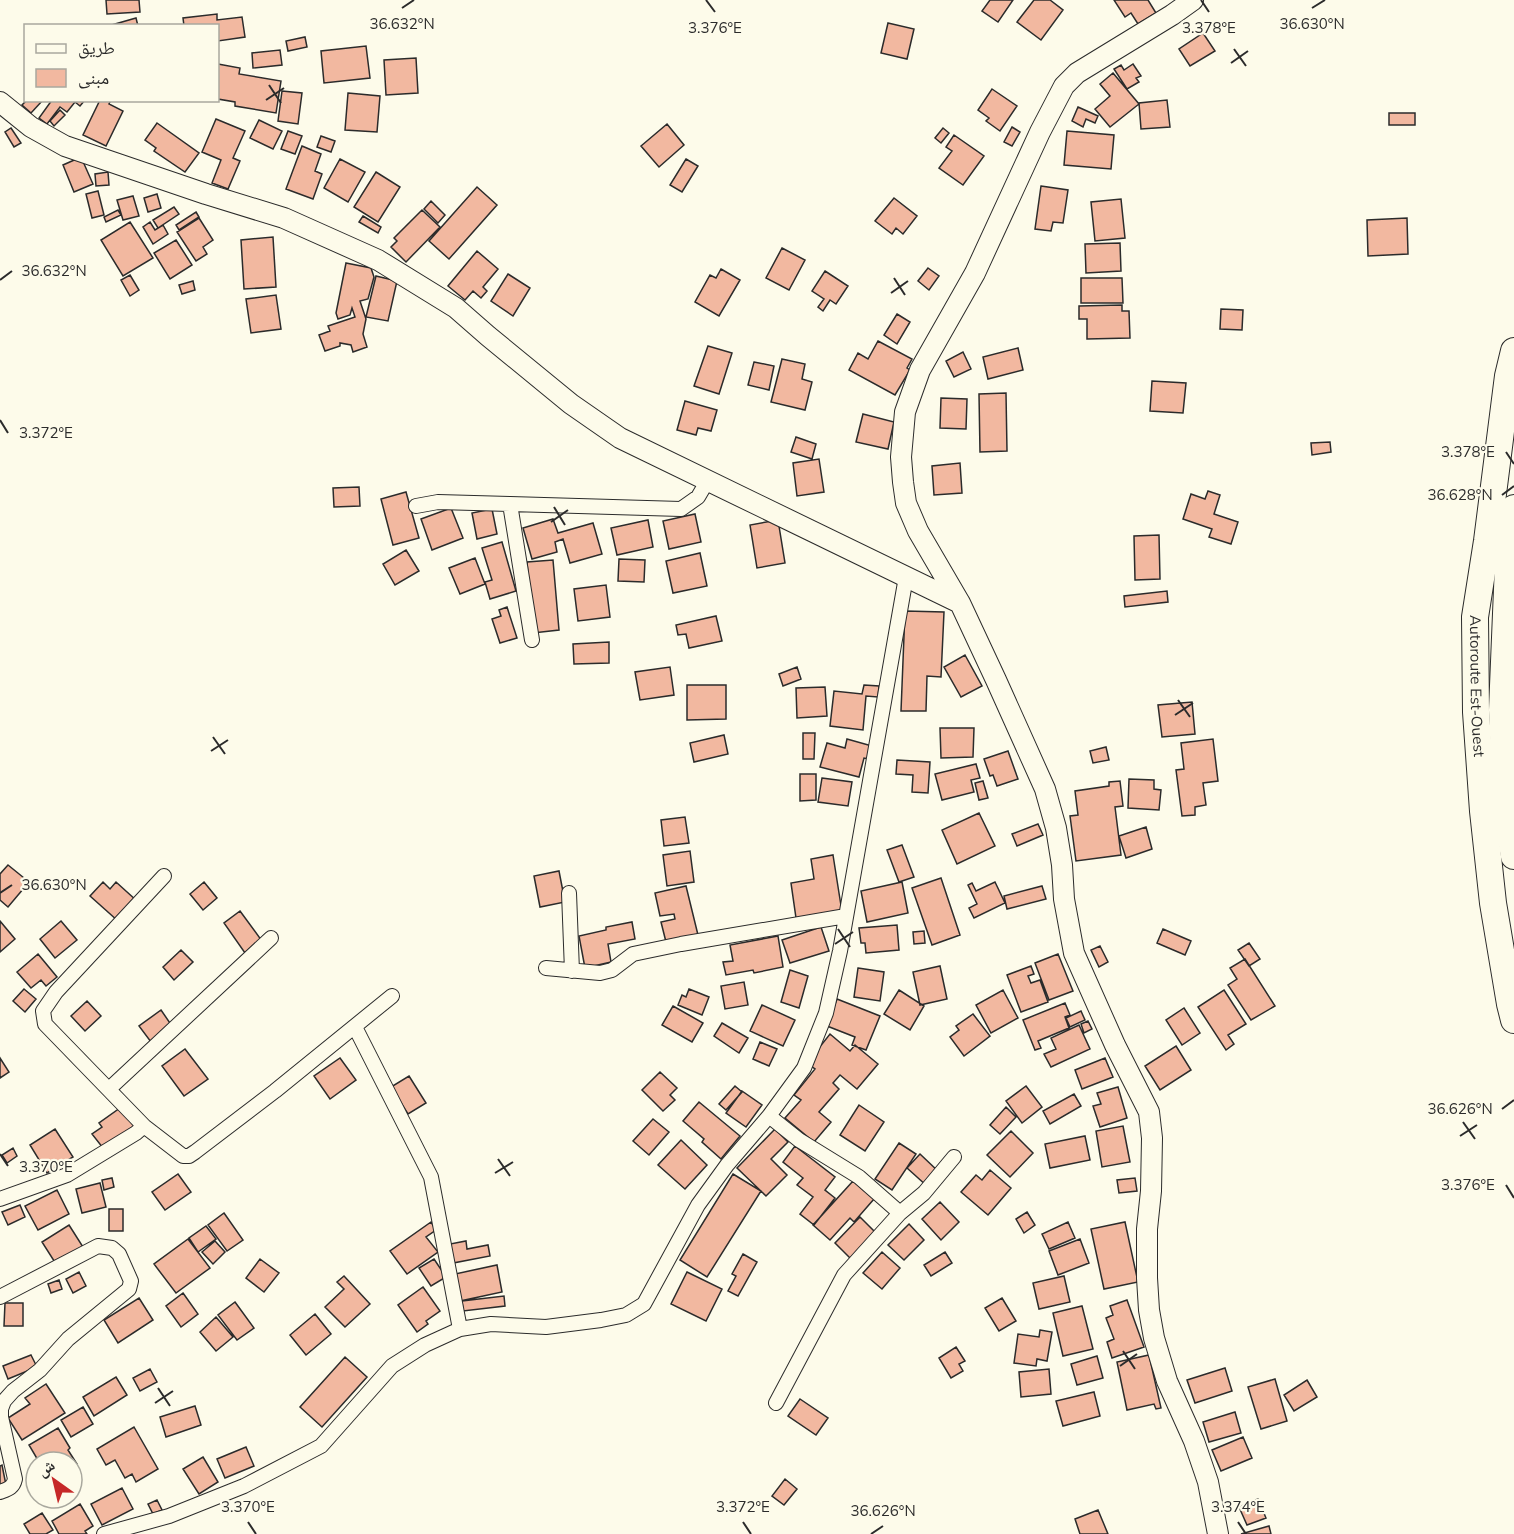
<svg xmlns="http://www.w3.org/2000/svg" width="1514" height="1534" viewBox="0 0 1514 1534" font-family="Mulish,'Noto Naskh Arabic',sans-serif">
<rect width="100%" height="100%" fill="#fdfbea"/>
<path fill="#f2b8a0" stroke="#2b2b2b" stroke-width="1.5" d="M106 0H139L140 12 107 14Z
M990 0H1013L998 22 982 11Z
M1034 0H1050L1063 10 1041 40 1017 22Z
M1114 0H1148L1156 13 1138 24 1131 13 1125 17Z
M217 14V20L242 17 245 37 218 41V26H184L183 18Z
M136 18 138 26H108Z
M888 23 914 29 907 59 881 53Z
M1203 33 1215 51 1190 66 1179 49Z
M305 37 307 47 288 51 286 41Z
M366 46 370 78 324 83 321 51Z
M280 50 282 65 253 68 252 53Z
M416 58 418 93 386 95 384 60Z
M218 64 240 68 239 74 281 81 276 113 235 106V102L218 99Z
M1133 64 1141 76 1136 78 1139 82 1127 89 1114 69 1121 65 1124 70Z
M1113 73 1139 104 1110 127 1095 109 1110 96 1100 84Z
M992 89 1017 106 1000 131 986 121 989 118 978 110Z
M282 91 302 93 298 124 278 121Z
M348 93 380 96 377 132 345 130Z
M27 100H43L31 113 22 105Z
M52 100H85L80 106 75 102 67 112 60 107 47 124 39 118Z
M100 100H111L109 104 123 111 106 146 83 135Z
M1167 100 1170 127 1141 129 1139 103Z
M1078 107 1098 116 1095 123 1086 119 1083 127 1072 121Z
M60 110 65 115 54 126 50 121Z
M1389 113H1415V125H1389Z
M216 119 245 131 233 158 240 161 228 189 212 183 221 160 202 152Z
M259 120 282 131 273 149 250 138Z
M157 123 199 153 185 172 154 151 156 148 145 140Z
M667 124 684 145 659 167 641 146Z
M1012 127 1020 132 1012 146 1004 142Z
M11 128 21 143 14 147 5 132Z
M943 128 949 133 941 143 935 138Z
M288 131 302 136 295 154 281 149Z
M1067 131 1114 135 1111 169 1064 165Z
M954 135 984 156 963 185 939 168 952 151 946 147Z
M321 136 335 141 331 152 317 147Z
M302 146 321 154 315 171 322 174 313 199 286 189Z
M81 157 93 184 74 192 63 165Z
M340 159 365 172 348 202 324 188Z
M686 159 698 166 682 192 670 185Z
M108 172 109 185 96 186 95 174Z
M376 172 400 187 378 222 354 207Z
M1041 186 1068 190 1063 223 1053 222 1051 231 1035 229Z
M477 187 497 205 449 259 429 241Z
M98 191 104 215 92 218 86 194Z
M157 194 161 208 148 212 144 198Z
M133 196 139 216 123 220 117 200Z
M894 198 917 216 903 234 896 228 892 234 875 221Z
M1121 199 1125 238 1095 241 1091 202Z
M431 201 445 215 438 223 424 209Z
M174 207 179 214 158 228 153 220Z
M118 210 121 215 106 222 104 217Z
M422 210 440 227 406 262 391 247 397 241 394 238Z
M196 212 199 217 179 230 176 225Z
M363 216 381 227 378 233 359 222Z
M199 218 213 240 203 247 207 254 196 261 177 232Z
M1407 218 1408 254 1368 256 1367 220Z
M130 222 153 258 123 276 101 240Z
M150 222 155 230 163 225 168 234 153 244 143 227Z
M273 237 276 287 244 289 241 240Z
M176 240 192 265 170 279 154 253Z
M1120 243 1121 271 1086 273 1085 244Z
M782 248 805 260 789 290 766 278Z
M477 251 498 269 483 287 487 291 481 298 473 291 465 300 448 286Z
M346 263 371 268 374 277 368 299 360 301 366 319 363 334 367 347 353 352 351 345 340 343V346L325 351 319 335 330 331 328 326 355 317 352 308 350 315 338 319 336 313Z
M928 268 939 276 929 290 918 281Z
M721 269 740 280 719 316 695 302 710 275 716 278Z
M825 271 848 286 836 304 830 300 823 311 818 307 824 299 812 291Z
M508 274 530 288 513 316 491 301Z
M130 275 139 290 130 296 121 280Z
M376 276 397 281 388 321 366 317Z
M1081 278H1122L1123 303H1081Z
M193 281 195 290 182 294 179 285Z
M276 295 281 329 251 333 246 299Z
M1122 305V311H1129L1130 338 1087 339V319H1079V306Z
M1221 309 1243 310 1242 330 1220 329Z
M897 314 910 322 897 344 884 335Z
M878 341 912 359 907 368 910 370 895 395 849 370 858 353 868 359Z
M708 346 732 353 719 394 694 386Z
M1018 348 1023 370 988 379 983 357Z
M963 352 971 369 954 377 946 361Z
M782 359 805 364 802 379 812 382 805 410 771 402Z
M754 362 774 366 769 390 748 385Z
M1152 381 1186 383 1183 413 1150 411Z
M1006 393 1007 451 980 452 979 394Z
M941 398 967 399 966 429 940 428Z
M685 401 717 410 711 431 698 428 696 435 677 430Z
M863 414 894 422 888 449 856 442Z
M796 437 816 444 812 459 791 452Z
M1330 442 1331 452 1312 455 1311 443Z
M819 459 824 492 797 496 793 463Z
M960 463 962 493 934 495 932 466Z
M359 487 360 506 334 507 333 488Z
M1208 491 1220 495 1214 514 1238 522 1231 544 1209 537 1212 529 1183 519 1191 494 1205 499Z
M406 492 419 538 393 545 381 499Z
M451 508 463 538 432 550 421 519Z
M492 509 497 534 477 539 472 513Z
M695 514 701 542 669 549 663 521Z
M553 519 558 533 593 523 602 554 570 563 563 539 555 542 557 552 532 559 523 528Z
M648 520 653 547 617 555 611 528Z
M778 520 785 563 757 568 750 525Z
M1159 535 1160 579 1135 580 1134 536Z
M502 542 516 591 490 599 485 582 492 580 482 548Z
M406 550 419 571 395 585 383 564Z
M700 553 707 586 673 593 666 561Z
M475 558 485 584 460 594 449 568Z
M619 559 645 560 644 582 618 581Z
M553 560 559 630 533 633 527 562Z
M606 585 610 617 578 621 574 589Z
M1167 591 1168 602 1125 607 1124 596Z
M507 607 517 638 500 643 492 619 501 616 499 610Z
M905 611 944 612 941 677 927 676 926 711H901Z
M716 616 722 641 689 648 686 634 678 635 676 625Z
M609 642V663L574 664 573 644Z
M965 655 982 686 961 697 944 667Z
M670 667 674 695 640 700 635 672Z
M797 667 801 679 783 686 779 674Z
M687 685H726V719L687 720Z
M864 685 879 686 878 697 866 696 863 730 830 726 834 691 862 694Z
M825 687 827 716 797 718 796 688Z
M1192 702 1195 734 1162 737 1158 705Z
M940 728H974L973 757 941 758Z
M803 733H815L814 759H803Z
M724 735 728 754 694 762 690 743Z
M847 739 872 746 869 759 864 758 859 777 820 767 827 743 845 748Z
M1213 739 1218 781 1203 783 1206 805 1195 807V815L1182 816 1176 770 1184 769 1181 743Z
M1106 747 1109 760 1093 763 1090 751Z
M1008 751 1018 779 997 786 993 775 990 776 984 759Z
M897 760 930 762 928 793 912 792 913 775 896 774Z
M976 764 980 778 971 780 974 792 942 800 935 774Z
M800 774H816V800L800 801Z
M822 778 852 782 848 806 818 802Z
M1129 779 1154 780V789L1161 790 1159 810 1128 808Z
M983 781 988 798 979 800 975 783Z
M1120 781 1123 806 1115 807 1121 855 1076 861 1070 816 1078 815 1075 791 1109 786V782Z
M979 813 995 846 957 864 942 830Z
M685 817 689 843 664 846 661 820Z
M1038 824 1043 835 1017 846 1012 834Z
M1146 827 1152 849 1126 858 1119 836Z
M902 845 914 877 899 882 887 850Z
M690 851 694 882 667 886 663 855Z
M833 855 842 912 796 918 791 883 814 879 811 859Z
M8 865 29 882 8 907 0 900V874Z
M559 871 565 902 540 907 534 876Z
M941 878 960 935 932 945 912 888Z
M103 882 110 889 116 882 137 901 118 921 90 896Z
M204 882 217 898 203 910 190 894Z
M902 882 908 913 867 922 861 891Z
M995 882 1005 903 974 918 969 908 977 904 968 885 972 883 976 891Z
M686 886 698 935 666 942 661 922 675 919 674 914 660 916 655 893Z
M1042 886 1046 899 1007 909 1004 896Z
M240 911 262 941 245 953 224 923Z
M0 921 15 939 0 952Z
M61 921 77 940 55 958 40 939Z
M632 922 635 939 608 944 611 962 585 968 579 936 606 930V927Z
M897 925 899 950 866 953 865 943H861L859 928Z
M821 927 829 951 790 963 782 940Z
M1163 929 1191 941 1185 955 1157 943Z
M924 931 925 943 914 944 913 932Z
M778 936 783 967 754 973 753 970 726 975 723 962 733 961 730 945Z
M1249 943 1260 959 1249 966 1238 950Z
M1100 946 1108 962 1099 967 1091 950Z
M181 950 193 962 174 980 163 967Z
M38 954 57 977 46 986 41 980 31 988 17 972Z
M1058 954 1073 991 1049 1000 1035 963Z
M1245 959 1275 1006 1251 1020 1228 985 1237 979 1230 968Z
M940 966 947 999 920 1005 913 972Z
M1031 966 1034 974 1028 976 1031 983 1040 980 1048 1002 1021 1012 1007 975Z
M858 968 884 972 880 1001 854 997Z
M790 970 808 976 799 1008 781 1002Z
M744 982 748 1005 725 1009 721 986Z
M24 989 36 999 25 1012 13 1001Z
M689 989 709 997 702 1015 678 1005 682 995 686 997Z
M899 990 924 1006 910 1030 884 1014Z
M1003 990 1018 1018 991 1033 976 1005Z
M1224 990 1246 1024 1228 1035 1234 1044 1226 1050 1198 1007Z
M837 999 880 1016 866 1050 852 1045 855 1037 827 1026Z
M87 1001 101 1016 85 1031 71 1016Z
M1065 1003 1070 1015 1065 1017 1069 1028 1038 1041 1041 1048 1035 1050 1023 1020Z
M762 1005 795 1020 783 1046 750 1031Z
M673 1006 703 1023 692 1042 662 1025Z
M1184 1008 1200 1033 1182 1045 1166 1020Z
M161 1010 172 1026 151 1042 139 1026Z
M1081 1011 1085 1020 1070 1027 1066 1018Z
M973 1014 990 1036 964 1056 950 1037 959 1030 956 1026Z
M1088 1021 1092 1029 1084 1033 1081 1024Z
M722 1023 748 1038 739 1053 714 1036Z
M1079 1025 1090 1049 1051 1067 1044 1054 1056 1049 1051 1038Z
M830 1034 850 1051 855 1045 878 1064 857 1089 840 1075 833 1083 839 1089 819 1112 831 1122 814 1142 785 1118 801 1100 794 1095 815 1069 807 1063Z
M760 1042 777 1049 769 1066 753 1059Z
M1176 1046 1191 1070 1160 1090 1145 1066Z
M185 1049 208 1079 184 1096 162 1066Z
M0 1058 9 1072 0 1078Z
M340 1058 356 1080 330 1099 314 1076Z
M1105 1058 1113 1077 1082 1089 1075 1070Z
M660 1072 677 1088 670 1095 675 1100 663 1111 642 1090Z
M409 1076 426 1103 408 1114 391 1087Z
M735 1086 742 1092 726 1110 719 1104Z
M1026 1086 1042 1107 1022 1123 1006 1101Z
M1118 1087 1127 1118 1100 1127 1093 1106 1101 1104 1097 1093Z
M742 1091 762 1105 746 1127 726 1113Z
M1074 1094 1081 1106 1050 1124 1043 1111Z
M699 1102 740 1136 721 1159 702 1142 704 1139 683 1121Z
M859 1105 884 1122 865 1151 840 1135Z
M1006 1107 1016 1117 1000 1134 990 1125Z
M120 1108 134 1126 103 1148 92 1134 102 1127 99 1123Z
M653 1119 669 1132 649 1155 633 1141Z
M1123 1126 1130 1162 1102 1167 1096 1131Z
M55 1129 73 1157 47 1173 30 1145Z
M775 1129 788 1142 771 1159 787 1175 766 1196 737 1168Z
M1011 1131 1033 1153 1010 1177 987 1155Z
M1085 1136 1090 1160 1050 1168 1045 1144Z
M681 1140 707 1165 685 1189 658 1165Z
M899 1143 916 1154 892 1190 875 1179Z
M795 1146 835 1177 825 1190 835 1198 814 1225 800 1214 813 1197 797 1185 803 1178 783 1162Z
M13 1148 17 1156 7 1163 2 1155Z
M920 1154 940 1173 927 1186 907 1168Z
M990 1170 1011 1188 988 1215 961 1192 976 1175 982 1180Z
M178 1174 191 1192 165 1210 152 1192Z
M733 1174 761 1191 707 1277 680 1260Z
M112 1178 114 1187 104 1190 102 1180Z
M1135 1178 1137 1191 1119 1193 1117 1180Z
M853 1181 874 1199 854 1222 850 1218 830 1240 813 1225Z
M100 1183 106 1207 82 1213 76 1189Z
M57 1190 69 1214 38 1230 25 1206Z
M940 1202 959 1222 941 1240 922 1219Z
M20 1205 25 1217 8 1225 2 1212Z
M109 1209H123V1231H109Z
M1027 1212 1035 1225 1024 1233 1016 1219Z
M224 1213 243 1240 227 1251 208 1225Z
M860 1217 876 1233 851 1259 835 1243Z
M431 1222 436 1230 426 1237 438 1252 407 1274 390 1251Z
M1068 1222 1075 1238 1049 1249 1042 1234Z
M1125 1222 1138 1282 1104 1289 1091 1229Z
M909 1224 924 1240 904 1260 888 1245Z
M69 1225 83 1247 56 1264 42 1242Z
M206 1226 216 1239 198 1252 189 1238Z
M188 1239 210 1268 176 1293 154 1264Z
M1080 1239 1089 1263 1058 1275 1049 1251Z
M215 1241 225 1252 213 1264 202 1252Z
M466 1241 467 1249 488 1245 490 1256 453 1263 450 1244Z
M882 1252 900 1268 882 1289 863 1273Z
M945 1252 952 1263 931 1276 924 1265Z
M743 1254 757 1262 738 1296 728 1291 736 1276 732 1274Z
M260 1259 279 1273 264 1292 246 1278Z
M434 1259 446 1277 431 1286 419 1268Z
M497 1265 502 1292 460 1301 455 1274Z
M79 1272 86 1286 73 1293 66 1279Z
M687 1272 722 1289 706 1321 671 1304Z
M344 1276 370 1304 345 1327 325 1307 344 1289 337 1282Z
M1064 1276 1070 1302 1039 1309 1033 1283Z
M59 1280 62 1289 51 1293 48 1284Z
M423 1287 440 1311 426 1321 428 1324 417 1332 398 1305Z
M183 1293 198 1314 181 1327 166 1306Z
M504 1296 505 1306 463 1311 462 1301Z
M139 1298 153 1320 118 1343 104 1320Z
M1002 1298 1016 1321 999 1331 985 1308Z
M1127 1300 1144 1347 1112 1358 1107 1342 1114 1339 1106 1318 1113 1315 1110 1306Z
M235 1302 254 1328 237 1340 218 1315Z
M5 1303H23V1326H4Z
M1082 1306 1093 1349 1063 1356 1053 1313Z
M315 1314 331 1334 306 1355 290 1335Z
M216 1317 233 1337 216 1351 200 1332Z
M1040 1330 1052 1332 1047 1361 1037 1359 1036 1366 1014 1363 1018 1334 1039 1337Z
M956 1347 965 1361 959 1364 963 1371 951 1378 939 1358Z
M31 1355 37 1367 8 1379 3 1366Z
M1149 1355 1161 1408 1156 1409 1154 1404 1127 1410 1117 1362Z
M1097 1356 1103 1378 1077 1385 1071 1364Z
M345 1357 367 1377 322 1427 300 1407Z
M1225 1368 1232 1391 1195 1403 1187 1380Z
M150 1369 157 1382 140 1391 133 1378Z
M1049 1369 1051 1394 1021 1397 1019 1372Z
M116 1377 127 1395 94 1416 83 1397Z
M1275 1379 1287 1421 1261 1429 1248 1387Z
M1307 1380 1317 1397 1294 1411 1284 1395Z
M46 1384 65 1413 22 1440 8 1418 30 1404 25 1398Z
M1094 1392 1100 1416 1063 1426 1056 1401Z
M800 1399 828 1418 816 1435 788 1416Z
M195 1406 201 1425 166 1437 160 1417Z
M83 1407 93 1424 71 1437 61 1420Z
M1235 1412 1241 1433 1209 1442 1203 1422Z
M134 1427 158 1469 136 1482 132 1474 125 1478 115 1460 106 1465 97 1449Z
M58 1428 70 1448 68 1450 77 1464 72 1467V1462H39L29 1445Z
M1243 1437 1252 1458 1221 1471 1212 1450Z
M246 1447 254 1466 225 1478 217 1459Z
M203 1457 218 1482 199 1494 183 1469Z
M2 1465 6 1485 0 1486V1466Z
M36 1465V1482L29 1469Z
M785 1479 797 1489 784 1505 772 1496Z
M122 1488 133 1509 102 1525 91 1504Z
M1258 1499 1266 1518 1247 1525 1239 1507Z
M157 1500 162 1510 153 1514 148 1504Z
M80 1504 93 1526 85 1531 87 1534H59L52 1521Z
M1098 1510 1108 1534H1080L1075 1519Z
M42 1513 53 1530 46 1534H30L24 1524Z
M1269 1526 1271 1534H1241Z"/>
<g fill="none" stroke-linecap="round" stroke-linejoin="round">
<g stroke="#2b2b2b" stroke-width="16">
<path id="street" d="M416 506 438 502 510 504
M532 640 510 504 681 509 698 497 708 480
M164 876 56 992 43 1011 45 1024 144 1126 183 1156H189L195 1152 275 1091 392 996
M569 893 572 971
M546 968 600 973 612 970 633 954 681 944 846 916
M355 1027 431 1177 460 1329
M109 1089 271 938
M769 1116 799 1140 859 1177 900 1213
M0 1199 67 1175 136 1133 144 1126
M0 1297 98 1246 112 1248 119 1254 131 1281 129 1289 68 1339 40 1370 13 1391 4 1401 1 1409V1417L15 1479C13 1488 8 1489 0 1492
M776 1403 844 1275 900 1213 924 1193 954 1157
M104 1534 169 1516 244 1486 321 1446 392 1366 425 1345 460 1329 491 1324 546 1327 601 1320 626 1315 644 1304 698 1205 727 1165 769 1116 804 1068 826 1013 840 951 906 577"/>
</g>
<g stroke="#2b2b2b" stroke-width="22">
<path id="secondary" d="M1193 0 1172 15 1077 73 1064 86 1040 132 975 273 920 370 905 412 901 457 903 482 906 503 918 531 960 603 996 680 1045 789 1056 828 1062 865 1064 899 1074 953 1115 1045 1149 1112 1152 1138 1151 1191 1147 1229V1278L1149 1310 1154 1338 1167 1381 1194 1441 1208 1482 1218 1534
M0 102 31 127 65 146 206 194 284 218 378 260 456 308 488 336 571 404 620 438 960 603"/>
</g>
<g stroke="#2b2b2b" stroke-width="28">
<g id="highway">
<path id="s1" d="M1514 351 1508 376 1487 541 1475 617 1476 712 1483 811 1493 903 1510 1004 1514 1020"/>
<path d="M1514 508 1509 541 1502 710 1506 810 1514 856"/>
</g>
</g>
<use href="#street" stroke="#fdfbea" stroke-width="14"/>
<use href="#secondary" stroke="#fdfbea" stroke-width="20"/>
<use href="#highway" stroke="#fdfbea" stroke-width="26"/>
</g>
<path fill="none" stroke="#2b2b2b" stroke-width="2" d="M706 0 715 12M1201 0 1209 12M402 8 414 0M1312 8 1325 0M1234 49 1246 66M1231 63 1248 51M269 85 281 103M266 100 284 88M894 278 905 295M0 280 12 271M891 293 908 281M0 420 8 433M1506 452 1514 464M1502 495 1514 486M554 507 565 525M551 522 568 510M1178 700 1190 717M1175 715 1193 703M213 737 225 754M211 751 228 740M0 893 12 885M838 929 850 947M835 944 853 932M1502 1109 1514 1100M1463 1122 1475 1139M1460 1136 1477 1125M0 1154 8 1166M498 1159 510 1176M495 1173 513 1162M1506 1185 1514 1198M1123 1351 1135 1369M1120 1366 1137 1354M158 1388 170 1406M155 1403 173 1391M248 1522 256 1534M743 1522 751 1534M1238 1522 1246 1534M871 1534 883 1526"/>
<g text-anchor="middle" stroke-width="4.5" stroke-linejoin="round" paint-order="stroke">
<g font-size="15" fill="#2b2b2b" stroke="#fdfbea">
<text dy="5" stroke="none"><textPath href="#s1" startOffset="338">Autoroute Est-Ouest</textPath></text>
</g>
</g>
<g font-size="15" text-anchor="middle" fill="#2b2b2b" stroke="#fdfbea" stroke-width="4.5" stroke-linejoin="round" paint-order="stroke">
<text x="402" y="29">36.632°N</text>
<text x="1312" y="29">36.630°N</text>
<text x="715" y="33">3.376°E</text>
<text x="1209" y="33">3.378°E</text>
<text x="54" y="276">36.632°N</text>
<text x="46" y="438">3.372°E</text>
<text x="1468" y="457">3.378°E</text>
<text x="1460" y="500">36.628°N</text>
<text x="54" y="890">36.630°N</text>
<text x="1460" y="1114">36.626°N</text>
<text x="46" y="1172">3.370°E</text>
<text x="1468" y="1190">3.376°E</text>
<text x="248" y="1512">3.370°E</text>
<text x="743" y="1512">3.372°E</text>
<text x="1238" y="1512">3.374°E</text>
<text x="883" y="1516">36.626°N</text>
</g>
<rect x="24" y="24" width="195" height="78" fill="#fdfbea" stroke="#a9a89e" stroke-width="1.5"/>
<rect x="36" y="44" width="30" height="9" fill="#fdfbea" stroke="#a9a89e" stroke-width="1.5"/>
<text x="78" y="54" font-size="18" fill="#2b2b2b">طريق</text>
<rect x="36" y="69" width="30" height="18" fill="#f2b8a0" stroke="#a9a89e" stroke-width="1.5"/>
<text x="78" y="84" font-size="18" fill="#2b2b2b">مبنى</text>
<g transform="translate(54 1480) rotate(326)"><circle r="28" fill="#fdfbea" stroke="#a9a89e" stroke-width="1.5"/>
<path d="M0-4.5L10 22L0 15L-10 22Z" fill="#c62828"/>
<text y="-9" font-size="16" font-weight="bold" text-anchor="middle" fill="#2b2b2b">ش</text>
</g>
</svg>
